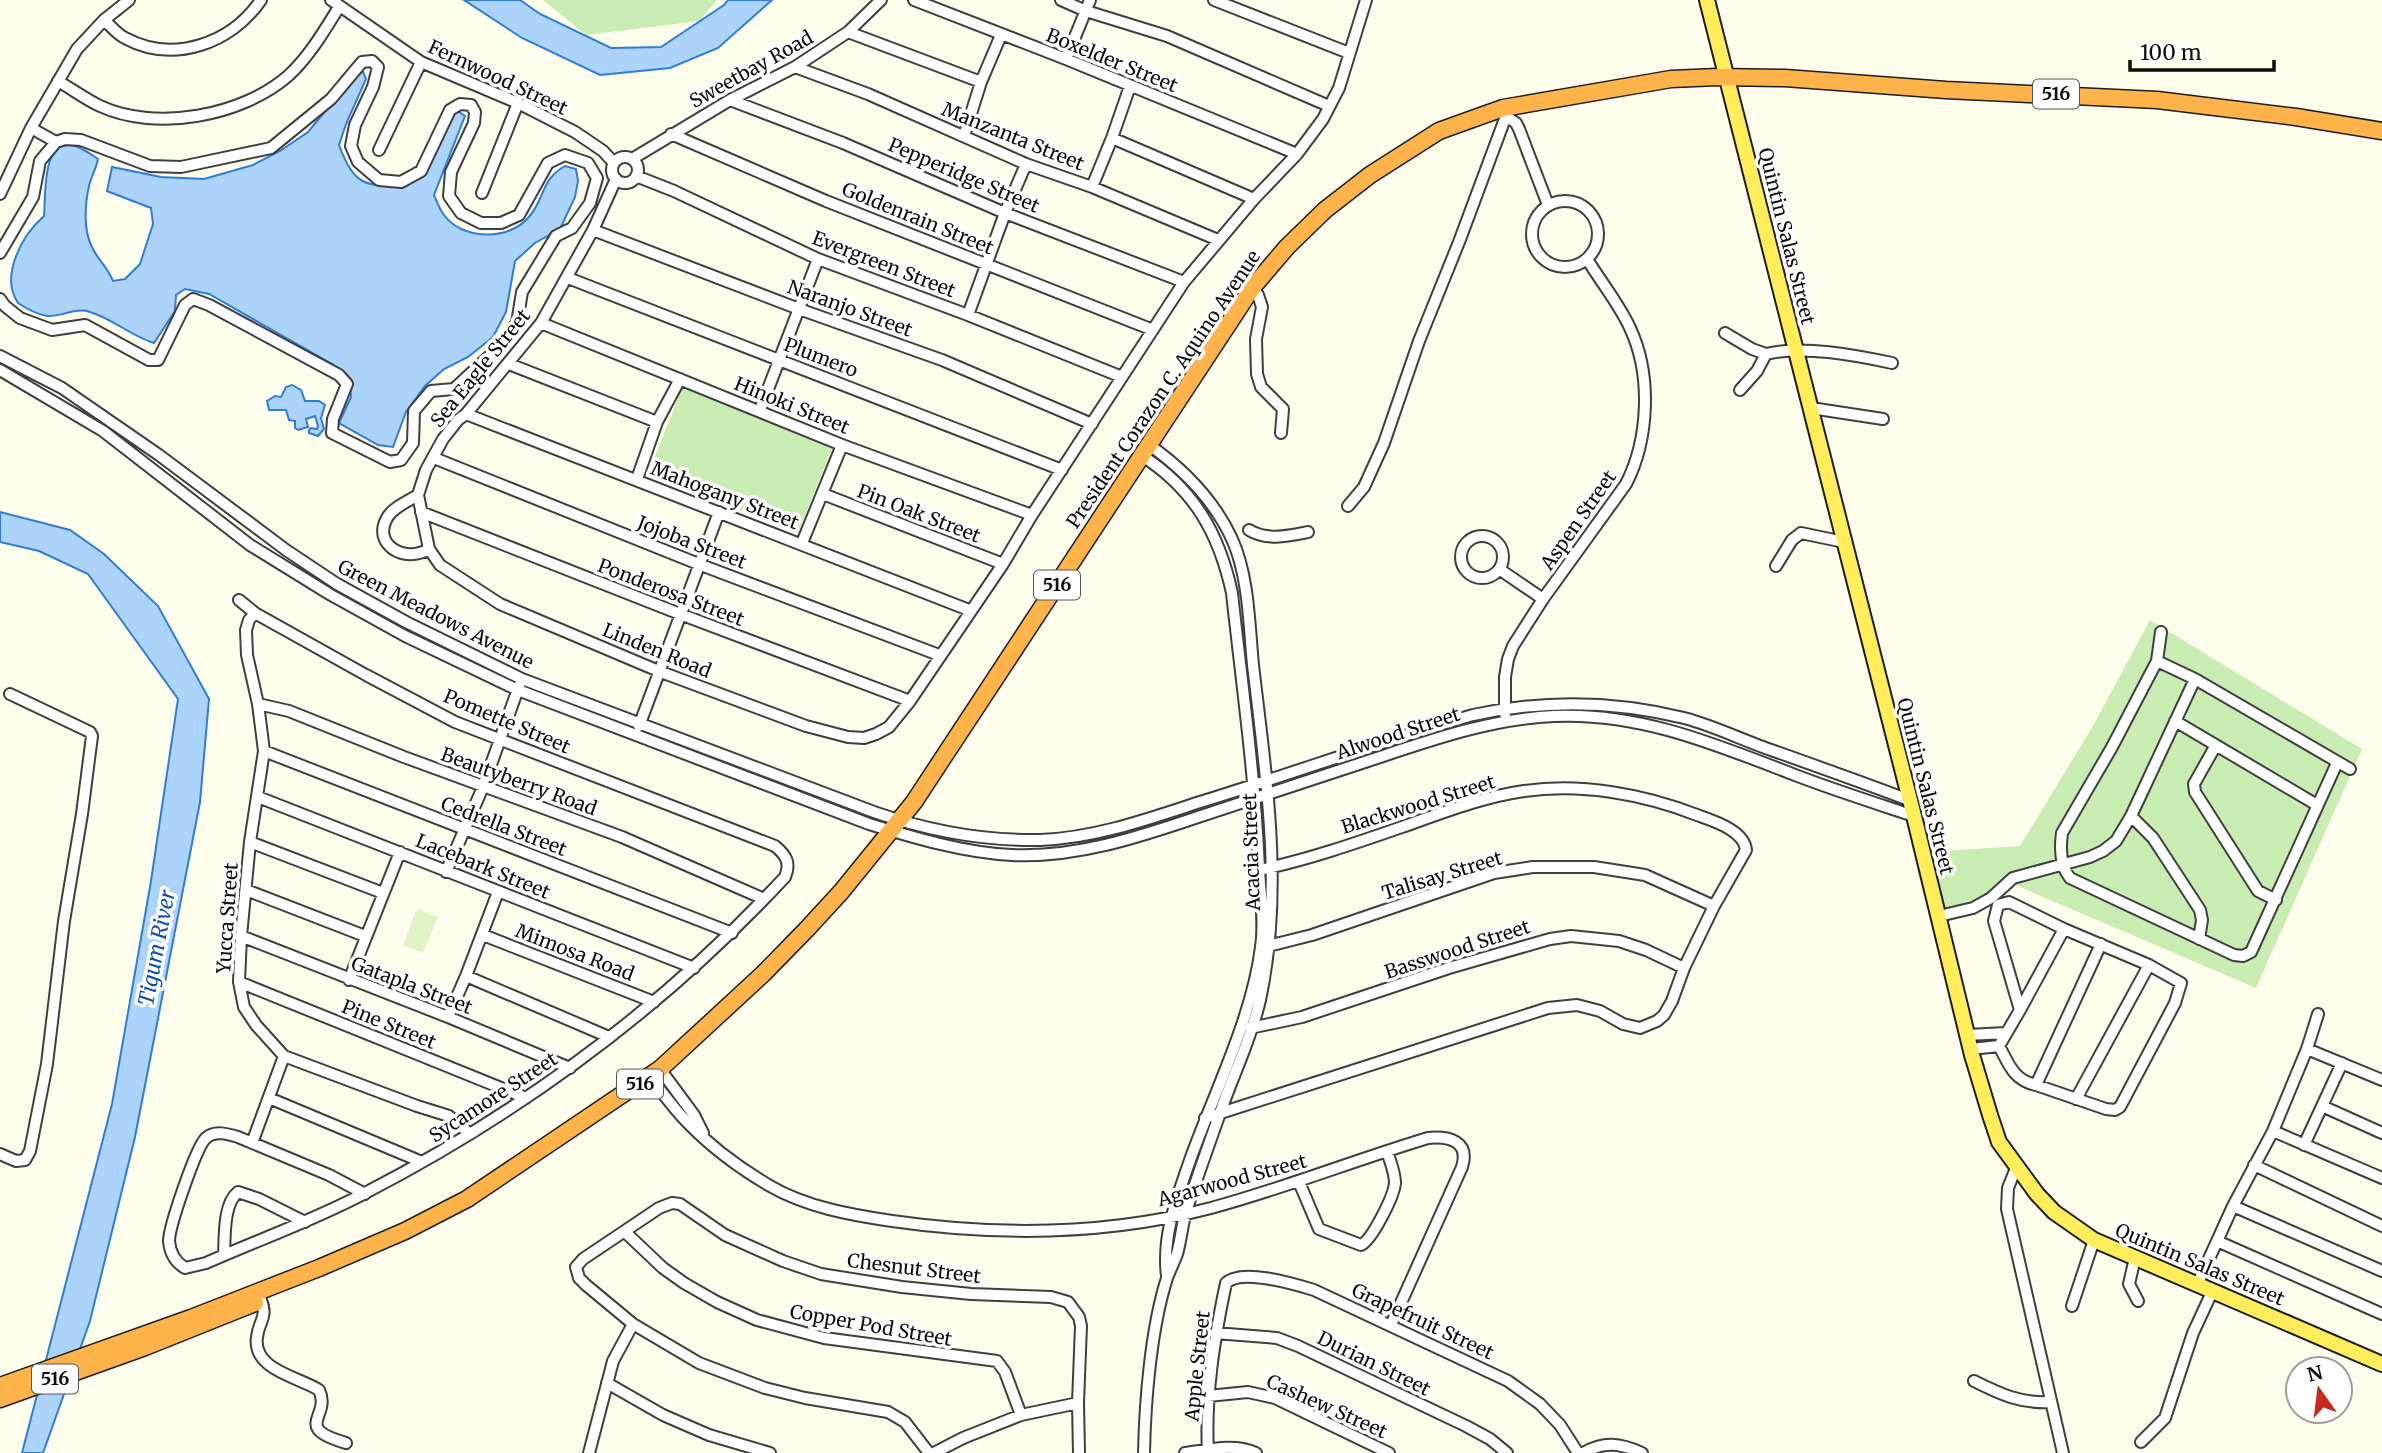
<svg xmlns="http://www.w3.org/2000/svg" width="2382" height="1453" viewBox="0 0 2382 1453" font-family="Merriweather,serif">
<rect width="100%" height="100%" fill="#fffeec"/>
<path fill="#c9ecb3" d="M543 0H717L699 21 586 35Z
M683 386 833 445 798 533 648 474Z
M2150 620 2362 749 2256 988 2006 881C1993 913 1976 913 1945 919L1927 852 2020 846 2094 724Z"/>
<path fill="#ddf2c5" d="M417 909 438 917 423 953 403 945Z"/>
<path fill="#acd3fa" stroke="#2f7dd6" stroke-width="2" d="M464 0H520L540 14 611 48 661 47 724 5 728 0H772L718 48 670 68 600 75 522 38Z
M363 72 366 79 346 124 339 145C354 185 365 188 405 184L443 134 456 110 465 116 434 195C437 202 440 210 444 215 462 240 508 241 528 218 545 200 540 180 565 166L576 169 578 181 575 197 560 229 535 243 515 261 506 312 493 337 468 357 444 369 425 386 406 412 393 447 378 445 339 423 351 397 350 382 332 364 209 294 185 289 176 295 175 311 154 343C131 336 113 319 90 312 76 307 61 317 47 316 36 314 27 309 18 303 0 277 21 236 44 216 46 194 41 133 78 147 85 150 92 155 98 159 96 169 91 177 89 186 85 204 83 230 92 247 97 259 107 266 113 281L125 279 140 264 153 224 151 208 107 191 112 167 161 177 204 179 253 165 280 151 308 132 356 74Z
M292 385 301 390 305 401H319L325 405 321 418 324 429 318 436 309 433V430L311 428 317 429 318 426 315 416 306 419 308 427 298 430 295 428V421L289 420 286 410H269L267 401 275 396 281 397 286 387Z
M0 512 70 530 104 554 158 606 209 699 200 802 135 1137 90 1321 43 1453H22L112 1104 151 881 178 699 88 574 39 551 0 542Z"/>
<g fill="none" stroke-linecap="round" stroke-linejoin="round">
<g stroke="#3f3f3f" stroke-width="14">
<path id="minor" d="M331 0 421 62 518 103 575 132 603 151 614 163
M914 0 1066 59 1297 154
M1061 0 1086 11 1167 36 1329 106
M1214 0 1349 53
M104 20C111 26 117 34 125 38 173 64 231 44 261 0
M848 32 981 82
M1066 59 1090 0
M795 67 868 94 1026 164 1092 187 1218 240
M58 81C72 89 85 99 100 106 156 132 242 116 288 76 309 57 324 31 339 7
M730 100 843 143 1005 213 1184 282
M1506 116 1516 123 1519 129 1548 205
M671 134 826 201 1153 330
M964 136 981 82 1001 35
M1112 138 1254 199
M379 150 421 62
M612 170a13 13 0 1 1 26 0a13 13 0 1 1-26 0Z
M632 159 730 100 795 67 848 32 881 0
M636 176 674 191 818 259 968 315 1122 377
M616 179 593 230 541 323 466 414 458 420 443 439 426 470 418 495 429 549 440 565 500 604 661 672 806 726 848 737 864 738 876 734 889 727 910 701 1003 564 1032 515 1184 282 1254 199 1297 154 1323 119 1339 88 1366 0
M1092 187 1112 138 1130 86
M482 193 518 103
M0 194 31 128 77 49 104 20 129 0
M1532 234a33 33 0 1 1 66 0a33 33 0 1 1-66 0Z
M593 230 799 309 942 360 1092 424
M0 253 33 197 40 161 56 142
M568 278 1062 470
M1252 288 1258 295 1262 307 1256 339 1257 374 1261 387 1283 409 1281 433
M0 299 5 306 20 318 52 330 85 325 149 360H158L185 305 193 299 209 305 339 375 347 384 333 419 332 433 390 462 401 460 413 443 414 411 431 391 454 389 495 351 517 323 522 292 556 236 572 228 590 203 597 178 588 163 565 155 548 163 519 215 501 223H481L461 213 449 196 451 172 474 123 475 112 471 105 460 104 450 110 421 171 401 182 379 180 358 162 351 146 355 125 373 87 378 67 372 61 362 62 331 99 271 148 181 167 150 166 81 140 65 139 56 142 31 128
M968 315 1005 213 1026 164
M541 323 842 445 1032 515
M1725 333 1752 349 1766 354
M0 356 62 388 159 455 286 550 337 584 406 622 522 679 874 812C926 830 985 841 1040 840 1095 838 1148 819 1200 802 1291 774 1381 741 1473 715 1542 700 1615 701 1684 718 1715 726 1744 741 1774 751 1819 767 1864 783 1909 800
M509 364 657 422
M0 370 103 431 250 545 331 595 405 636 518 690 869 824C915 838 965 853 1012 855 1076 858 1139 837 1198 817 1257 797 1316 778 1374 759 1434 739 1491 719 1554 716 1640 712 1717 745 1795 775 1834 790 1875 803 1914 816
M1740 390 1757 371 1766 354C1802 345 1855 355 1892 363
M1811 408 1883 419
M760 410 818 259
M466 414 969 610
M1141 455C1194 489 1219 533 1232 593 1242 685 1255 776 1259 868 1260 894 1265 921 1261 947 1252 1019 1213 1095 1189 1163 1176 1201 1162 1236 1167 1276
M434 458 701 565 939 655
M637 479 657 422 680 379
M823 494 1003 564
M418 495C408 501 392 508 387 518 372 544 404 564 429 549
M1348 506 1364 487 1384 443 1419 341 1459 242 1506 116 1503 108
M421 512 680 614 910 701
M1249 530C1267 541 1288 536 1308 532
M1461 557a21 21 0 1 1 42 0a21 21 0 1 1-42 0Z
M802 543 842 445
M1776 566 1792 540 1801 533 1844 542
M1499 569 1543 599
M239 600 255 613 366 675 455 722 775 846C786 855 791 863 785 877 665 1006 523 1111 367 1192 315 1220 260 1239 206 1263L185 1268C175 1262 170 1253 169 1241 169 1227 196 1147 206 1138 215 1130 228 1134 238 1137L329 1175 365 1194
M255 613 249 620 246 630 247 655 258 704 264 751 250 842 241 936 239 982 244 1007 256 1025 284 1056 417 1106 449 1116 470 1134
M2161 632 2157 661 2112 747 2062 833C2060 848 2060 866 2070 878L2234 955 2243 956 2251 952 2337 763
M2157 661 2195 679 2350 769
M258 704 289 711 404 757 622 837 764 899
M1505 714V677L1508 659 1513 646 1543 599 1626 484C1649 439 1652 375 1630 328 1619 304 1601 282 1587 259
M2175 721 2317 805
M639 726 719 512
M2216 745 2194 784 2195 792 2258 891 2276 900
M264 751 732 933
M258 797 694 968
M2131 816 2153 838 2200 910 2202 920 2199 939
M250 842 383 893
M446 872 483 787 519 686
M246 890 365 936
M1939 916 1973 908 1991 898 2013 878 2090 857 2103 851 2116 841 2131 816 2195 679
M2064 929 2009 902 1998 905 1994 921 2020 1010 1999 1046C2009 1064 2013 1080 2036 1085L2101 944
M483 935 654 1002
M241 936 448 1017 570 1068
M1264 947 1312 935 1494 873 1533 867H1594L1645 875 1714 906
M466 976 609 1037
M349 980 400 852
M239 982 526 1098
M2020 1010 2064 929 2149 965 2181 983 2175 1003 2120 1107 2115 1110 2106 1109 2036 1085
M448 1017 466 976 498 892
M1250 1028 1302 1017 1449 968 1550 939 1571 936 1619 941 1646 950 1684 968
M1967 1035 2006 1033
M1971 1049 1999 1046
M2307 1049 2382 1080
M660 1069 694 1115 703 1133
M650 1077C662 1092 673 1108 687 1122 711 1147 741 1169 770 1186 806 1207 851 1215 892 1221 997 1236 1108 1235 1211 1208 1285 1188 1355 1160 1428 1138 1449 1136 1470 1141 1462 1167L1391 1325
M269 1098 422 1162
M2076 1099 2149 965
M2322 1106 2382 1133
M1205 1118 1548 1008 1577 1005 1600 1011 1623 1024 1640 1028 1657 1021 1664 1015 1672 1001 1684 968 1714 906 1746 850C1744 830 1713 821 1697 815 1643 794 1582 783 1524 791 1482 797 1442 813 1402 827 1356 843 1307 860 1259 870
M2273 1131 2382 1178
M252 1143 284 1056
M2304 1145 2342 1063
M0 1154 16 1161 25 1160 30 1151 47 1064 64 921 82 814 92 736 90 732 10 694
M2254 1165 2382 1226
M2016 1168 2008 1188 2007 1209 2063 1453
M1299 1182 1319 1229 1361 1245C1372 1240 1394 1196 1395 1183 1395 1172 1390 1161 1387 1151
M2233 1206 2382 1271
M625 1232 663 1268 684 1283 717 1302 757 1320 824 1338 997 1361 1005 1372 1021 1415
M2217 1241 2382 1314
M224 1255C225 1237 223 1204 238 1192L259 1199 305 1222
M2135 1258 2129 1284 2138 1301
M2198 1283 2233 1206 2273 1131 2307 1049 2318 1014
M261 1300C268 1318 259 1320 257 1337 252 1370 299 1377 319 1390 332 1417 291 1427 346 1443
M2072 1306 2094 1240
M1215 1333 1277 1338 1298 1346 1466 1426 1490 1439 1507 1453
M1974 1381C2000 1394 2021 1404 2051 1402
M607 1383 663 1415 709 1435 770 1453
M1208 1396 1248 1392 1275 1398 1389 1453
M2141 1442 2165 1418 2193 1333 2213 1290
M589 1453 613 1361 633 1324
M929 1453 905 1422 888 1412 805 1398 765 1388 699 1363 633 1324 586 1285 579 1278 576 1267 583 1259 659 1208 672 1203 680 1204 725 1235 783 1261 821 1274 902 1287 971 1294 1051 1297 1068 1302 1079 1317 1081 1326 1078 1403 1079 1453
M934 1453 963 1438 1021 1415 1078 1403
M1144 1453C1145 1401 1151 1328 1167 1278 1170 1270 1174 1262 1177 1254 1181 1240 1182 1225 1186 1212 1196 1180 1208 1147 1219 1116 1232 1077 1251 1040 1260 1000 1284 889 1266 776 1253 665 1249 624 1249 577 1232 539 1214 500 1182 468 1148 444
M1185 1453C1208 1450 1234 1443 1256 1453
M1208 1453C1205 1395 1214 1340 1226 1283 1242 1268 1294 1284 1314 1290L1508 1381 1540 1404 1560 1425 1578 1453
M1583 1453C1604 1441 1620 1443 1642 1453"/>
</g>
<g stroke="#1d1d1d" stroke-width="18">
<path id="major" d="M1707 0 1914 816 1972 1055 1990 1115 1999 1142 2037 1194 2054 1212 2094 1240 2382 1364"/>
</g>
<g stroke="#1d1d1d" stroke-width="19">
<path id="highway" d="M0 1386 191 1318 319 1268 405 1231 467 1199 660 1069 763 974 806 930 841 892 914 802 1252 288 1287 247 1325 210 1370 175 1439 131 1503 108 1671 79 1718 77 1785 78 1946 90 2157 100 2296 117 2382 131
M0 1399 145 1347 255 1303"/>
</g>
<use href="#minor" stroke="#fff" stroke-width="10"/>
<use href="#major" stroke="#ffed5c" stroke-width="14"/>
<use href="#highway" stroke="#feb44b" stroke-width="16"/>
</g>
<g text-anchor="middle" stroke-width="7" stroke-linejoin="round" paint-order="stroke">
<g fill="#fff" stroke="#555" stroke-width="2">
<rect x="2033" y="79.5" width="46" height="29" rx="5"/>
<rect x="1034" y="570.5" width="46" height="29" rx="5"/>
<rect x="617" y="1069.5" width="46" height="29" rx="5"/>
<rect x="32" y="1364.5" width="46" height="29" rx="5"/>
</g>
<g font-size="18" font-weight="bold" fill="#0c0c0c">
<text x="2056" y="100">516</text>
<text x="1057" y="591">516</text>
<text x="640" y="1090">516</text>
<text x="55" y="1385">516</text>
</g>
<g font-size="19" fill="#0c0c0c" stroke="#fff">
<text transform="translate(1112 60) rotate(22)" y="7">Boxelder Street</text>
<text transform="translate(751 69) rotate(-29)" y="7">Sweetbay Road</text>
<text transform="translate(498 77) rotate(25)" y="7">Fernwood Street</text>
<text transform="translate(1013 136) rotate(22)" y="7">Manzanta Street</text>
<text transform="translate(964 175) rotate(23)" y="7">Pepperidge Street</text>
<text transform="translate(918 218) rotate(22)" y="7">Goldenrain Street</text>
<text transform="translate(1787 236) rotate(76)" y="7">Quintin Salas Street</text>
<text transform="translate(884 264) rotate(21)" y="7">Evergreen Street</text>
<text transform="translate(850 308) rotate(20)" y="7">Naranjo Street</text>
<text transform="translate(821 357) rotate(21)" y="7">Plumero</text>
<text transform="translate(480 368) rotate(-51)" y="7">Sea Eagle Street</text>
<text transform="translate(1163 389) rotate(-56)" y="7">President Corazon C. Aquino Avenue</text>
<text transform="translate(792 405) rotate(22)" y="7">Hinoki Street</text>
<text transform="translate(725 495) rotate(21)" y="7">Mahogany Street</text>
<text transform="translate(919 513) rotate(21)" y="7">Pin Oak Street</text>
<text transform="translate(1578 520) rotate(-55)" y="7">Aspen Street</text>
<text transform="translate(692 542) rotate(21)" y="7">Jojoba Street</text>
<text transform="translate(671 592) rotate(21)" y="7">Ponderosa Street</text>
<text transform="translate(436 614) rotate(27)" y="7">Green Meadows Avenue</text>
<text transform="translate(657 650) rotate(22)" y="7">Linden Road</text>
<text transform="translate(507 721) rotate(23)" y="7">Pomette Street</text>
<text transform="translate(1398 733) rotate(-18)" y="7">Alwood Street</text>
<text transform="translate(519 781) rotate(20)" y="7">Beautyberry Road</text>
<text transform="translate(1926 786) rotate(76)" y="7">Quintin Salas Street</text>
<text transform="translate(1418 804) rotate(-17)" y="7">Blackwood Street</text>
<text transform="translate(504 826) rotate(21)" y="7">Cedrella Street</text>
<text transform="translate(1251 852) rotate(-92)" y="7">Acacia Street</text>
<text transform="translate(483 866) rotate(22)" y="7">Lacebark Street</text>
<text transform="translate(1442 875) rotate(-17)" y="7">Talisay Street</text>
<text transform="translate(227 918) rotate(-86)" y="7">Yucca Street</text>
<text transform="translate(1457 949) rotate(-18)" y="7">Basswood Street</text>
<text transform="translate(575 952) rotate(21)" y="7">Mimosa Road</text>
<text transform="translate(412 985) rotate(21)" y="7">Gatapla Street</text>
<text transform="translate(389 1024) rotate(22)" y="7">Pine Street</text>
<text transform="translate(493 1097) rotate(-33)" y="7">Sycamore Street</text>
<text transform="translate(1232 1180) rotate(-15)" y="7">Agarwood Street</text>
<text transform="translate(2200 1264) rotate(23)" y="7">Quintin Salas Street</text>
<text transform="translate(914 1268) rotate(7)" y="7">Chesnut Street</text>
<text transform="translate(1423 1321) rotate(25)" y="7">Grapefruit Street</text>
<text transform="translate(871 1325) rotate(10)" y="7">Copper Pod Street</text>
<text transform="translate(1374 1363) rotate(26)" y="7">Durian Street</text>
<text transform="translate(1197 1366) rotate(-84)" y="7">Apple Street</text>
<text transform="translate(1327 1406) rotate(24)" y="7">Cashew Street</text>
</g>
<g font-size="21" font-style="italic" fill="#0e4fa6" stroke="#fff">
<text transform="translate(157 948) rotate(-79)" y="7">Tigum River</text>
</g>
</g>
<g transform="translate(2319 1390) rotate(346)"><circle r="33" fill="#ffffff" stroke="#9e9e9e" stroke-width="2"/>
<path d="M0-5L12 26L0 18L-12 26Z" fill="#c52a1c"/>
<text y="-10" font-size="19" font-weight="bold" text-anchor="middle" fill="#0c0c0c">N</text>
</g>
<path d="M2130 60v10h144v-10" fill="none" stroke="#0c0c0c" stroke-width="3.5"/>
<text x="2140" y="60" font-size="21" fill="#0c0c0c" stroke="#ffffff" stroke-width="5" paint-order="stroke">100 m</text>
</svg>
